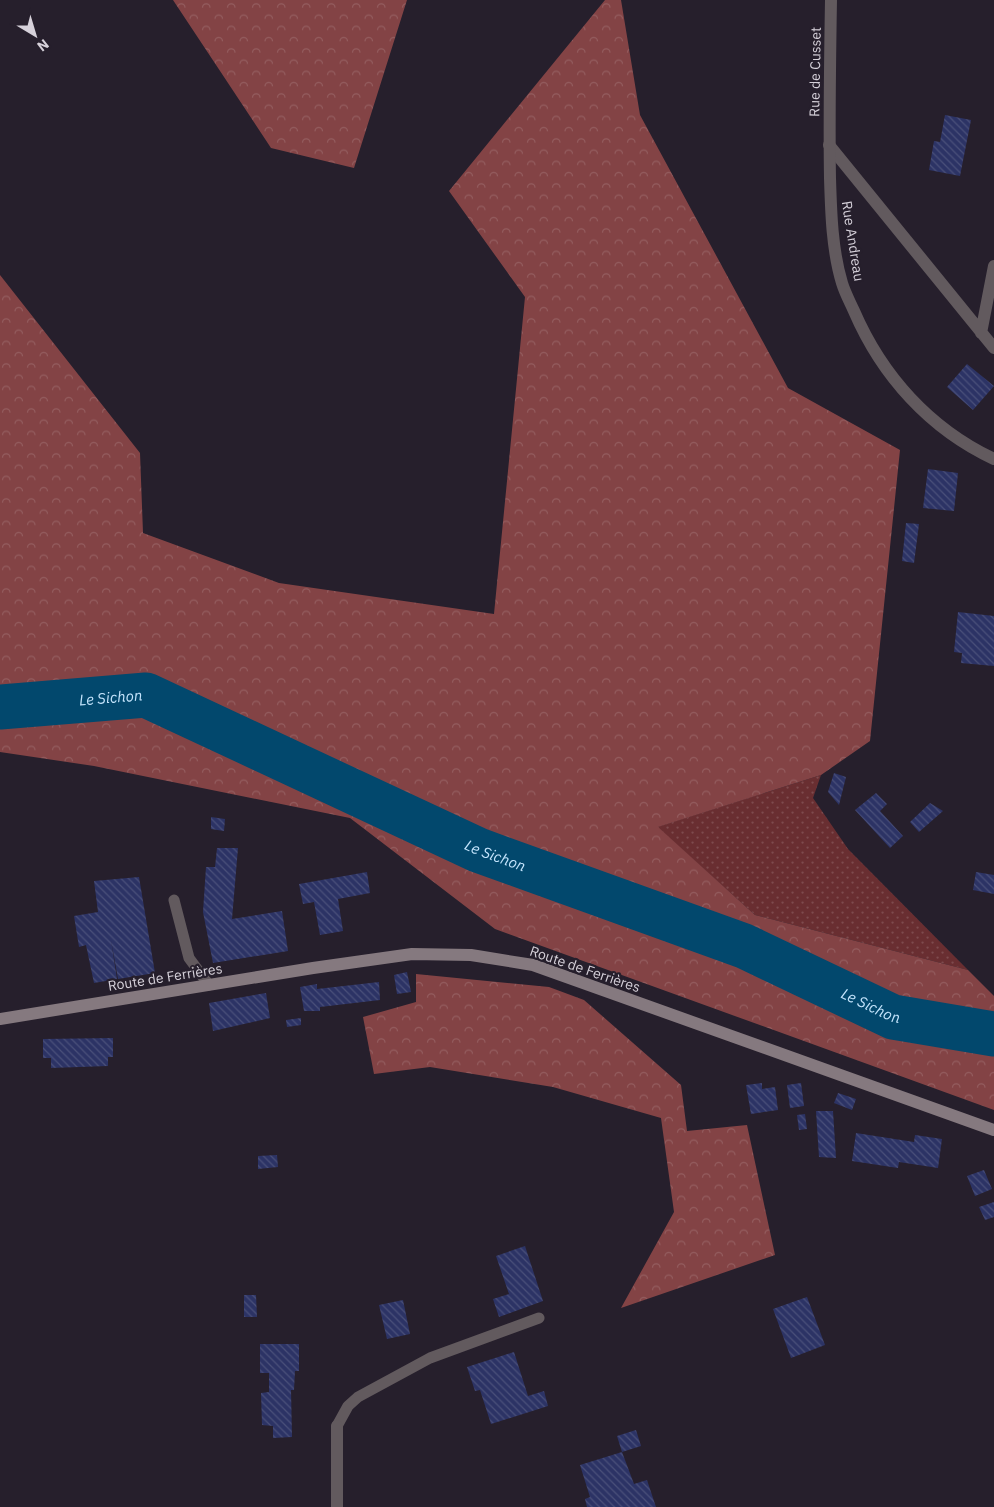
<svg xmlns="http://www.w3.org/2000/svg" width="994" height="1507" viewBox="0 0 994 1507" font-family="'IBM Plex Sans',sans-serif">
<defs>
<pattern id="grass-dots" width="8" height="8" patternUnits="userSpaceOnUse" patternTransform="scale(1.25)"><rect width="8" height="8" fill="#692e31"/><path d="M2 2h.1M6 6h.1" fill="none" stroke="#7e4b4e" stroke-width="1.8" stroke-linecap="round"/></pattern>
<pattern id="forest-crowns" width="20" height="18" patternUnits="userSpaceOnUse" patternTransform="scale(1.25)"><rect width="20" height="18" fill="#834345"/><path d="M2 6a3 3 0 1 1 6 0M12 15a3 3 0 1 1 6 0" fill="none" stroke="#945d5f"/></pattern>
<pattern id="building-back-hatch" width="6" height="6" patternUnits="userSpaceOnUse" patternTransform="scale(1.25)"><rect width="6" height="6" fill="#2c3365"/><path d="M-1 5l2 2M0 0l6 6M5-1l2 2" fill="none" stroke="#4a507a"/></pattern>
</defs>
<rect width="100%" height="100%" fill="#261f2c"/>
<path fill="url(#grass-dots)" d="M821 775 813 798 848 849 968 970 755 915 657 827Z"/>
<path fill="url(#forest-crowns)" d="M173 0H407L354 168 271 148Z
M605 0H621L640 115 788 388 900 450 870 741 821 775 658 827 755 915 968 970 994 996V1110L495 929 350 818 94 766 0 752V275L140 453 143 533 279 583 494 614 525 297 449 191Z
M416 974 549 987 584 1000 681 1085 687 1131 747 1125 775 1255 621 1308 674 1212 661 1118 553 1087 430 1067 374 1074 363 1017 416 1002Z"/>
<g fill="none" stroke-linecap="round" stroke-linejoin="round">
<path stroke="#02486d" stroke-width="45" id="s1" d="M0 707 146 695 478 850 744 946 893 1017 994 1034"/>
</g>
<path fill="url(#building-back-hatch)" d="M945 115 971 120 960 176 929 170 934 141 940 142Z
M967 364 994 386 973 410 947 387Z
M928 469 958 473 954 511 923 508Z
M906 523 919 524 914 563 902 561Z
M958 612 994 616V666L961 663 962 653 954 652Z
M834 773 846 777 839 805 828 792Z
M876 793 887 804 880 811 903 836 890 848 855 810Z
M930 803 943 811 919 832 910 822Z
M211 817 225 819 224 831 211 829Z
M217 848H238L232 919 282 911 288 951 213 963 203 912 206 867H215Z
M367 872 370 893 338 899 343 931 320 935 314 902 303 904 299 884Z
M976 872 994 875V894L973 890Z
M139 877 155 973 118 979 111 940 117 979 94 983 86 945 79 947 74 916 98 912 94 881Z
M407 972 411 992 397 994 394 975Z
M379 982 380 1000 320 1007V1011H304L300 987 317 984V989Z
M266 993 270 1018 213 1031 209 1003Z
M301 1018V1025L287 1027 286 1020Z
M113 1038V1057H108V1066L51 1068V1058H43V1039Z
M762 1083V1089L775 1087 778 1110 751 1114 746 1085Z
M801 1083 804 1106 790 1108 787 1085Z
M838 1093 856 1099 852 1110 834 1103Z
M816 1111H833L836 1158 819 1157Z
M805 1114 807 1129 799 1130 797 1115Z
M856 1133 914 1142 915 1135 942 1139 938 1168 899 1162 898 1168 852 1161Z
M277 1155 278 1167 258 1169V1156Z
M984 1170 992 1189 975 1196 967 1176Z
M994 1202V1217L985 1220 979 1207Z
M525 1246 543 1301 499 1317 493 1299 509 1294 496 1256Z
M244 1295H256L257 1317H244Z
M807 1297 825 1345 791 1358 773 1309Z
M403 1300 410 1334 387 1339 379 1305Z
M260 1344H299V1371H295L294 1390H291L292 1437 273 1438V1426L262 1425 261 1393 269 1392V1373H260Z
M514 1352 528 1396 544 1391 548 1406 491 1424 480 1390 475 1391 467 1367Z
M636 1430 641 1446 622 1452 617 1436Z
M622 1452 634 1484 647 1480 656 1507H587L585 1499 590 1497 580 1465Z"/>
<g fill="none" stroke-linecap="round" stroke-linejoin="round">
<path stroke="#625a5e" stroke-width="11" d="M174 900 189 958 209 985
M337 1426 348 1406 358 1397 430 1358 539 1318"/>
<path stroke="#625a5e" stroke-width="12" d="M829 145 994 348
M981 333 994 266
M337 1426V1507"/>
<path stroke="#625a5e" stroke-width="12" d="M831 0C830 59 829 119 830 178 831 212 832 250 842 283 845 293 850 302 854 311 882 376 930 429 994 459"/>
<path stroke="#85797f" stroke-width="12" d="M0 1019 313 968 412 954 471 955 533 965 994 1130"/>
</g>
<g text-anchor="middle" stroke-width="4.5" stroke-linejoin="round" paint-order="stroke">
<g font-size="14" fill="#d6d1da" stroke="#261f2c">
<text transform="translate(815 72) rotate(-89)" y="5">Rue de Cusset</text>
<text transform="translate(853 241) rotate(81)" y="5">Rue Andreau</text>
<text transform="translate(585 969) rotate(19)" y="5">Route de Ferrières</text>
<text transform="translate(165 977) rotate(-9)" y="5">Route de Ferrières</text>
</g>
<g font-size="15" font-style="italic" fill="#c4e4fc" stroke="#261f2c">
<text dy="5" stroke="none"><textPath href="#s1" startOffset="111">Le Sichon</textPath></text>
<text dy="5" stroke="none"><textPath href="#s1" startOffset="531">Le Sichon</textPath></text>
<text dy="5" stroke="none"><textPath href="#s1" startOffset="936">Le Sichon</textPath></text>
</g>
</g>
<g transform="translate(35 35) rotate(142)" stroke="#261f2c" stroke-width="4" paint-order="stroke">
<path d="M0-4L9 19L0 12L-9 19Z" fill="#d6d1da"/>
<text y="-8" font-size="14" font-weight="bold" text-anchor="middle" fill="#d6d1da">N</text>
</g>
</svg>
